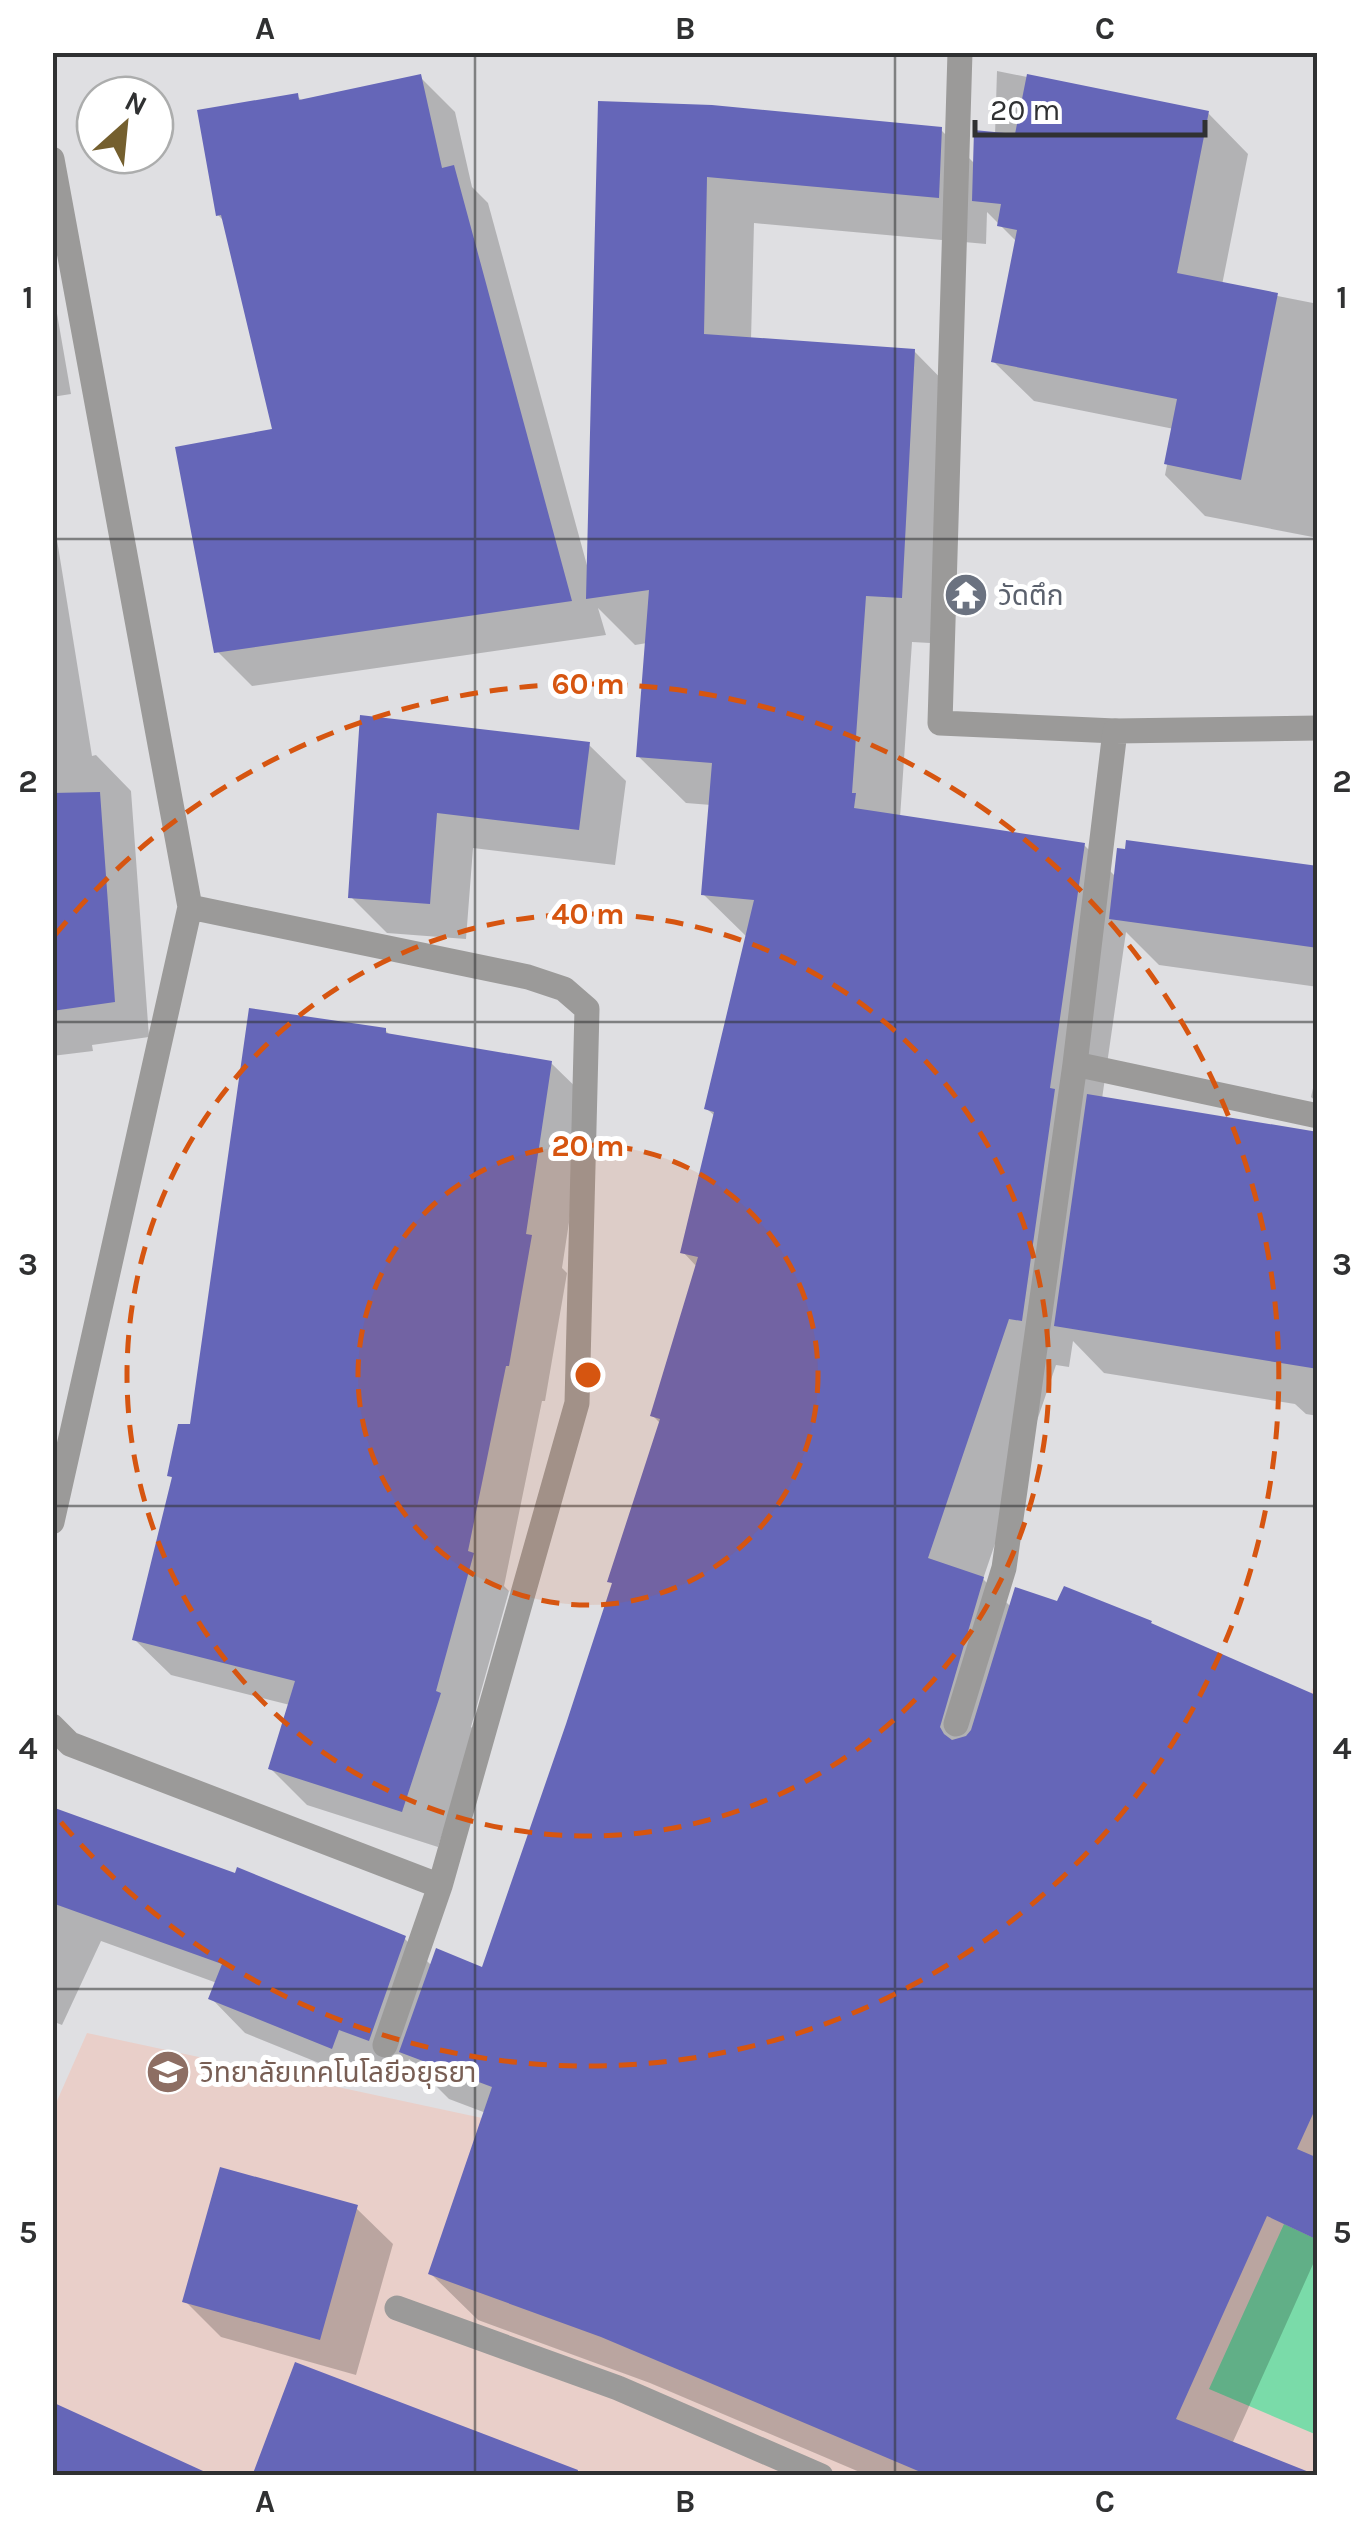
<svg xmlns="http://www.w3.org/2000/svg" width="1370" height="2528" viewBox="0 0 1370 2528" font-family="Karla,'Noto Sans Thai',sans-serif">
<rect width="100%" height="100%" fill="#dfdfe2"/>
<path fill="#e9cfc9" d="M1317 1679V2475L53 2476V2110L87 2033 636 2151 1032 2299Z"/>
<path fill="#7adba9" d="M1284 2224 1314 2238 1317 2231V2435L1209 2389Z"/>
<path fill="#0003" d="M997 71 1208 113 1248 154 1222 285 1318 304V538L1205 516 1165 475 1174 429 1034 401 993 361 1017 242 987 212 986 244 754 223 751 340 914 351 961 399 948 644 912 642 900 818 1084 845 1116 877 1318 868V987L1159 965 1126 932 1102 1099 1318 1134V1416L1306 1414 1295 1404 1104 1373 1073 1341 1069 1367 1056 1365 983 1579 1011 1607 1156 1628 1318 1699V2263L1314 2262 1232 2444 1310 2476H869L650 2383 478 2320 430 2273 486 2113 449 2099 409 2059 404 2074 374 2063 366 2082 245 2033 211 1998 217 1983 101 1941 62 2025 52 2021V1810L404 1938 432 1966 484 1970 614 1585 610 1581 661 1424 653 1416 697 1267 683 1252 716 1117 707 1109 748 938 703 894 711 805 686 803 638 756 647 643 635 645 598 608 606 635 252 686 217 651 275 431 225 222 218 215 297 96 303 102 420 77 455 112 472 187 488 203 588 569 600 104 940 129 975 164 995 135Z
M52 285 71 394 52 397Z
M52 509 92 756 96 755 131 791 149 1037 92 1045 93 1051 52 1056Z
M363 718 589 745 626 781 615 865 473 848 466 939 387 933 351 897Z
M385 1030 392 1037 551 1063 588 1099 562 1268 567 1273 545 1401H542L504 1586 509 1591 471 1727 476 1731 438 1847 307 1805 271 1769 290 1705 171 1675 134 1639 174 1479 170 1476Z
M1318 1066V1103L1311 1097Z
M356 2208 393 2244 356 2375 221 2337 185 2301Z"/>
<path fill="#6566b8" d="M421 74 442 168 454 165 572 601 214 653 175 447 272 429 221 215 216 216 197 110 298 93 299 100Z
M1027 74 1209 111 1177 273 1278 293 1241 480 1164 464 1177 399 991 362 1017 230 997 226 1001 204 972 201 974 130 1015 134Z
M598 101 712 105 942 127 939 198 707 177 704 334 915 349 902 598 866 596 852 793H856L854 808 1085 843 1050 1088 1055 1089 1022 1321 1009 1319 928 1558 984 1577 940 1727 944 1734 952 1740 966 1736 971 1730 1015 1587 1057 1601 1064 1586 1152 1621 1151 1623 1318 1696V2103L1297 2149 1318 2158V2240L1267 2216 1176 2419 1309 2472 1308 2476H930L601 2337 428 2274 492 2087 399 2052 436 1948 482 1967 566 1724 612 1583 607 1582 660 1419 650 1416 698 1257 680 1253 714 1112 704 1109 754 900 701 895 712 763 636 757 649 590 586 599Z
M360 715 590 742 579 830 437 813 430 904 348 898Z
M100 792 115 1002 52 1011V793Z
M1126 840 1318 866V948L1109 919 1117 848 1125 849Z
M249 1008 386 1028V1033L552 1061 526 1234 532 1235 509 1366H506L468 1551 474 1553 436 1691 441 1693 402 1812 268 1769 295 1681 132 1640 172 1477 167 1476 178 1424H190Z
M1087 1094 1318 1132V1369L1054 1326Z
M52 1807 235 1873 237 1867 406 1936 369 2041 339 2030 332 2049 208 1999 222 1964 52 1903Z
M220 2167 358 2205 320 2340 182 2302Z
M295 2362 578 2470 577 2476H252Z
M52 2402 214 2476H52Z"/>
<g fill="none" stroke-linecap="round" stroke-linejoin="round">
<path stroke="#9b9a99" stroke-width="25" d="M960 52 940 723 1115 731
M52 159 190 907 52 1522
M190 907 528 977 564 989 587 1009 577 1403 440 1886 385 2045
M52 1726 70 1744 440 1886
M397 2308 618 2388 821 2476"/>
<path stroke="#9b9a99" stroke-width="25" d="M1075 1064 1318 1116
M956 1724 1004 1568 1075 1064 1115 731 1318 728"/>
</g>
<path fill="none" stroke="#303132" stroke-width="2.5" stroke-opacity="0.55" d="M475 52V2476M895 52V2476M52 539H1318M52 1022H1318M52 1506H1318M52 1989H1318"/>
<circle cx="588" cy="1375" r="230" fill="#d65510" fill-opacity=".12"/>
<g fill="none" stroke="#d65510" stroke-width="5" stroke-dasharray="18 12">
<circle cx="588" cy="1375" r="230"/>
<circle cx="588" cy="1375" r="461"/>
<path d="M55 935A691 691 0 1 1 55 1815"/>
</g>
<defs>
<g id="temple-disc" transform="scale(2.25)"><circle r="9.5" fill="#6b7280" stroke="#fff"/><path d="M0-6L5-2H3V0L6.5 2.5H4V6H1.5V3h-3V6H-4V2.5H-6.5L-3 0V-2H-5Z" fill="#fff"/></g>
<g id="university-disc" transform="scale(2.25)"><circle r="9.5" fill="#8d6e63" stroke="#fff"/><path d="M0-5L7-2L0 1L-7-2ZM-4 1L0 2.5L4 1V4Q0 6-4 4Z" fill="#fff"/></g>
</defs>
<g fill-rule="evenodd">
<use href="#temple-disc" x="966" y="595"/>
<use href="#university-disc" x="168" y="2072"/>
</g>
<g text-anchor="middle" stroke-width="10" stroke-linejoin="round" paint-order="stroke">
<g font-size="28" fill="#5b616d" stroke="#fff" text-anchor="start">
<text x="998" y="605">วัดตึก</text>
</g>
<g font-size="28" fill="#785e54" stroke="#fff" text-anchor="start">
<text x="200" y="2082">วิทยาลัยเทคโนโลยีอยุธยา</text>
</g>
</g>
<circle cx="588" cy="1375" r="15" fill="#d65510" stroke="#fff" stroke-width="5"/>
<g font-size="30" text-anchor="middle" font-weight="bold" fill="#d65510" stroke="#fff" stroke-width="10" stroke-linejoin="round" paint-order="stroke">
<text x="588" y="694">60 m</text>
<text x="588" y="924">40 m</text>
<text x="588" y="1156">20 m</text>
</g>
<rect width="1370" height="2528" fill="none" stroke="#ffffff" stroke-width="110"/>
<g transform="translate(125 125) rotate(27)"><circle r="48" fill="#ffffff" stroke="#acadad" stroke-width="2.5"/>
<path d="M0-8L18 38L0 25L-18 38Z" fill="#745f2e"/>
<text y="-15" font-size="28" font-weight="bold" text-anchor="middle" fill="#303132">N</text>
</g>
<path d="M975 120v15h230v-15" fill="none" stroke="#303132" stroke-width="5"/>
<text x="990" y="120" font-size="30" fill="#303132" stroke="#ffffff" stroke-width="8" paint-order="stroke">20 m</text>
<rect x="55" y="55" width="1260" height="2418" fill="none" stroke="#303132" stroke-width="4"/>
<g font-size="32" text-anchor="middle" font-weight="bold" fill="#303132">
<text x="265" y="39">A</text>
<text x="685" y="39">B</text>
<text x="1105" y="39">C</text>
<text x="28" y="308">1</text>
<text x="1342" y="308">1</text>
<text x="28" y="792">2</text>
<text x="1342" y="792">2</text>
<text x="28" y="1275">3</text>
<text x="1342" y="1275">3</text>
<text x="28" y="1759">4</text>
<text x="1342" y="1759">4</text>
<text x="28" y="2243">5</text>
<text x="1342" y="2243">5</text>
<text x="265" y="2512">A</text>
<text x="685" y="2512">B</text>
<text x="1105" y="2512">C</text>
</g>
</svg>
